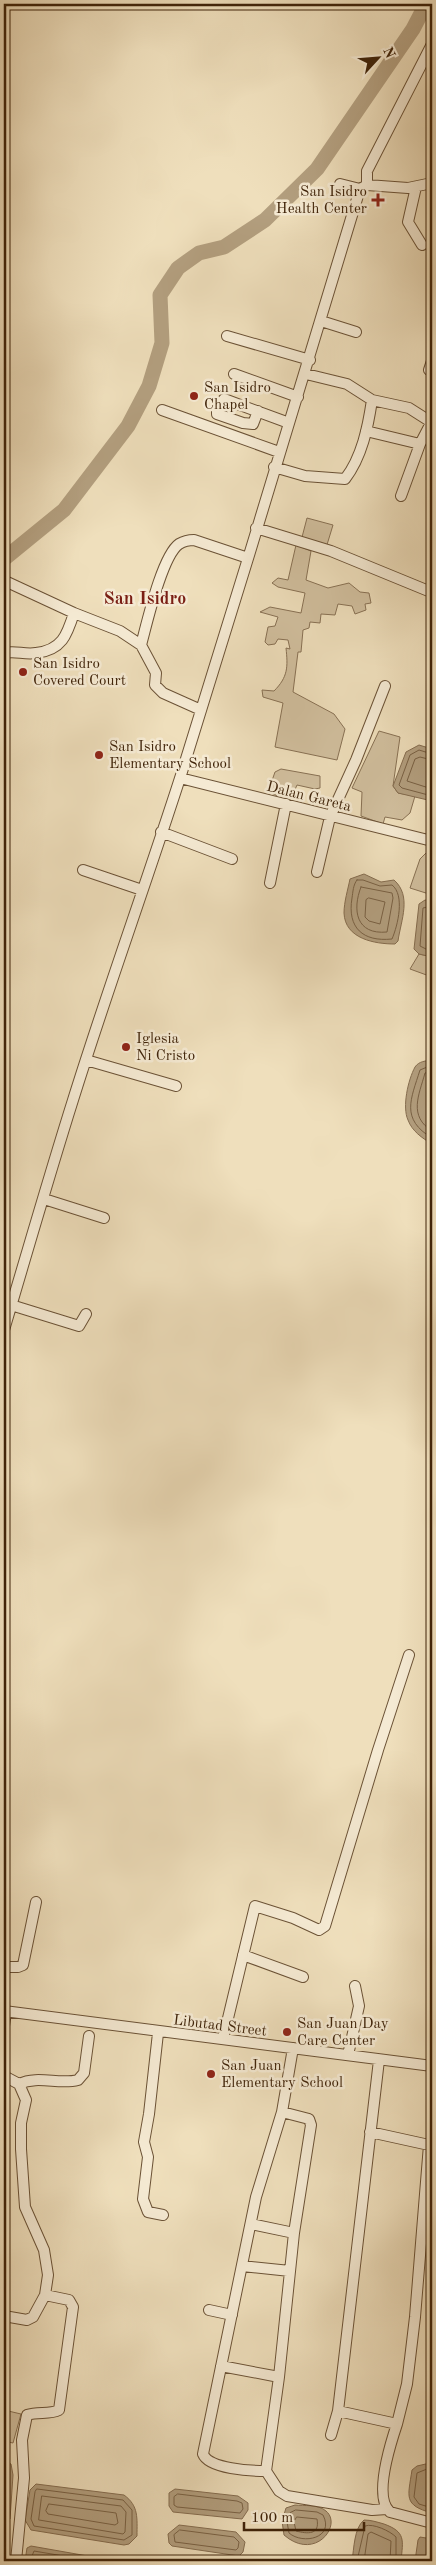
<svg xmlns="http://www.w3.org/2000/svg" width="436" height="2565" viewBox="0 0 436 2565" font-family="'Old Standard TT',serif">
<rect width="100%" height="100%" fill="#efdfbc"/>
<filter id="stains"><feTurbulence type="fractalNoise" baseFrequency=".004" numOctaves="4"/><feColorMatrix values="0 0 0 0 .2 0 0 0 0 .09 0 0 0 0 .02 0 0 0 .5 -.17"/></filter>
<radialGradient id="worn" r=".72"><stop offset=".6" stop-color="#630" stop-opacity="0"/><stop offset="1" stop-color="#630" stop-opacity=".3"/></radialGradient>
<path fill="#d1bf9e" stroke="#887154" d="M307 518 333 525 326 548 301 541Z
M296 545 311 551 306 580 328 588 349 583 360 592 369 593 371 603 365 604 366 610 355 614 352 606 338 604 335 615 321 614 320 623 310 622 309 628 303 630 301 652H298L293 692 334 714 345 729 337 760 275 747 283 703 263 697 262 690 274 691C288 677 288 667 286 648L290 649 288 640 278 639 275 644 268 645 265 642 268 627 275 626 278 617 260 612 270 607 301 613 305 593 278 587 272 583 278 578 288 580Z
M379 731 400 737 393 786 398 793 415 796 410 813 402 820 385 817 383 824 361 816 362 792 352 788Z
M281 769 320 776V788L315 789 297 785 290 801 268 792 275 772Z
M428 851 432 852V899L429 894 410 888 420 859Z
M419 954 432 957V977L410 969Z
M4 2410 21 2414 13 2443 4 2441Z"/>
<path fill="#b39f7f" stroke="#856d50" d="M419 745 432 749V801L398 793 393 786 406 752Z
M364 874 381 882 394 880C412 896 401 920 398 941L395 944C375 944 345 939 344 913 344 902 348 889 350 879Z
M425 900 432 901V957L419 954 414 949 419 904Z
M432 1060V1144C422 1138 412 1131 408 1120 402 1107 408 1080 415 1067 419 1061 426 1061 432 1060Z
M432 2457V2513C403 2505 408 2497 412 2470L417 2466 430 2463Z
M4 2461 11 2464 13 2475 10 2519 4 2522Z
M36 2484 124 2495C139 2506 137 2518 137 2536L129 2544 124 2545 31 2530 25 2520 30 2490Z
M175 2489 238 2496 248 2503V2510L242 2519 173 2512 169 2506V2493Z
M295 2505C304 2506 318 2504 326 2511 343 2525 315 2562 284 2535L282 2521 286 2508Z
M364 2520C371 2520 377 2522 384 2524 406 2532 403 2540 401 2561H352C354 2549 354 2528 364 2520Z
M179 2525 236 2532 245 2542 243 2552 239 2556 172 2546 169 2543 168 2534Z
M4 2526 8 2528 9 2532 6 2561H4Z
M420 2537 432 2539V2561H415L418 2540Z
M31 2546 116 2561H25L27 2548Z"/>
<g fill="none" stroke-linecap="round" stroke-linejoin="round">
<path stroke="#796144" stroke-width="1" d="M432 754 419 750 410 755 399 785 402 788 432 796
M432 760 420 757 415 759 407 781 432 789
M357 880H363L380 886 392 885C405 895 398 925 392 939 363 942 347 928 352 898 353 892 353 885 357 880Z
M361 887 392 893 393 898 387 932C356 935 352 910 361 887Z
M369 898 385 902 380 924 369 921 365 917 366 900Z
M432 906 423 908 420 946 432 952
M432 1065 420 1070C411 1099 400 1119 432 1138
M432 1071 425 1073C419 1095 408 1116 432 1131
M4 2466 8 2476 4 2516
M432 2467 417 2473 414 2497 419 2504 432 2508
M37 2489 123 2500 132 2510V2535L124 2540 34 2526 31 2519 35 2492Z
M178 2494 237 2501 242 2503 243 2509 240 2513 177 2507 174 2505V2497Z
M42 2496 121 2506 126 2512 125 2532 123 2534 39 2520Z
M49 2504 116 2513 118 2523 115 2525 48 2514 46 2511Z
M296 2510 317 2512 323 2515C335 2538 303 2545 289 2533L287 2522 290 2513Z
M297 2517 317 2519C320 2535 308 2534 296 2531L294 2522Z
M180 2530 234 2537 239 2542 238 2548 236 2550 175 2542 174 2535Z
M30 2561 34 2551 93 2561
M357 2561 365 2526C373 2523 390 2531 396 2537V2561
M364 2561 368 2534 371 2532 391 2541 390 2561"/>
<path stroke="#856d50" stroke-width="2.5" d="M4 8 14 4"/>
<path stroke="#b39f7f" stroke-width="15" d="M4 559 64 510 128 426 149 386 162 343 160 295 178 268 199 253 224 247 265 220 317 169 413 29 426 4"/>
<g stroke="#6b5236" stroke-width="12">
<path id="minor" d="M340 184 360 189
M367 185 408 188 432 183
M416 187 408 222 422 245
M321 321 356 332
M227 336 310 360
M429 370 432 361
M234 374 298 397
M306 374 347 384 372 400 409 408 431 422
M162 410 279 452
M258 411 253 424 243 423 217 414V408L224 399 289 423
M366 431 420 444
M274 467 305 476 345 479C362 457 368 427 372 400
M401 496 420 444 432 421
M256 528 331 551 431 592
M4 584 5 581 74 613 120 631 141 645
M4 653C15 650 24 655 36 653 62 650 67 635 74 613
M201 710 163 693 155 685 156 673 141 645C147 623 162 556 179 544 184 541 188 540 194 540L248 558
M180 778 432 841
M161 832 232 859
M83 870 142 890
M317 872 330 817 356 760 385 686
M270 883 286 804
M86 1060 176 1086
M44 1199 104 1218
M11 1305 79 1326 86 1314
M4 1330C27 1253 49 1176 73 1100 107 991 146 884 181 775 242 580 301 385 360 189L367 185V171L432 44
M243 1955 303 1977
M4 1967H18L23 1965 36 1902
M4 2011 432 2066
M4 2026 6 2012
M158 2033 149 2114 144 2142 148 2157 143 2199 148 2212 163 2215
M223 2039 255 1906 293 1918 319 1930 325 1926 378 1750 409 1655
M348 2055 359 2006 355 1986
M4 2076 19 2084 26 2100 21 2123V2149L25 2207 44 2250 48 2275 45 2295 33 2317 27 2320 4 2316
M19 2084C38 2075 59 2085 78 2080L84 2073 89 2036
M282 2112 309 2119 311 2125 294 2233 279 2377 266 2471C251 2471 209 2469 203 2454L256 2197 282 2112 293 2048
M251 2224 294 2233
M242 2266 290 2271
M209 2310 232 2315
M221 2366 279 2377
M338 2411 397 2424 407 2384 415 2317 429 2145 370 2132
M397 2424C391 2442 373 2497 390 2512L432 2523
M331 2435 338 2411 379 2060
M266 2471 279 2491 287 2496 372 2510 387 2509
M16 2561 24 2478 22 2440 27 2415C38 2411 49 2415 59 2410L73 2307 69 2300 45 2295"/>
</g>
<use href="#minor" stroke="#f5ead3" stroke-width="10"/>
</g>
<g fill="#8f2418" stroke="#f5ead3" stroke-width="2">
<path d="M375.5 192.5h5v5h5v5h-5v5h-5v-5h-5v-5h5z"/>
<circle cx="194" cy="396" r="5"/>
<circle cx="23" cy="672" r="5"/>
<circle cx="99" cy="755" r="5"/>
<circle cx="126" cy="1047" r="5"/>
<circle cx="287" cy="2032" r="5"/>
<circle cx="211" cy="2074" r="5"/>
</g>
<g text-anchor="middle" stroke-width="5" stroke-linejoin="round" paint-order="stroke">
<g font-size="15" fill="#3f2309" stroke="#f5ead3" text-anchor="start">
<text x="367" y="196" text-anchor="end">San Isidro<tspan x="367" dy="17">Health Center</tspan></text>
<text x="204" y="392">San Isidro<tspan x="204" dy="17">Chapel</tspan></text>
<text x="33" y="668">San Isidro<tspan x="33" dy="17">Covered Court</tspan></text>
<text x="109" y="751">San Isidro<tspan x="109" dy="17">Elementary School</tspan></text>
<text x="136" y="1043">Iglesia<tspan x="136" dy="17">Ni Cristo</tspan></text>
<text x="297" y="2028">San Juan Day<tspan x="297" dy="17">Care Center</tspan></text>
<text x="221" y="2070">San Juan<tspan x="221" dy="17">Elementary School</tspan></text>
</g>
<g font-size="15" fill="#3f2309" stroke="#f5ead3">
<text transform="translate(309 796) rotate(14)" y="5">Dalan Gareta</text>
<text transform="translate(220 2025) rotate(7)" y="5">Libutad Street</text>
</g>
<g font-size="18" font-weight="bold" fill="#7a1f14" stroke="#f5ead3">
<text x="145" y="604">San Isidro</text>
</g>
</g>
<rect width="436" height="2565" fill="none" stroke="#efdfbc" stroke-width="20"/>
<rect x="5" y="5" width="426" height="2555" fill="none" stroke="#3f2309" stroke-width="2.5"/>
<rect x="10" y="10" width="416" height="2545" fill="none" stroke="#3f2309"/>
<g transform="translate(378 58) rotate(64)" stroke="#f5ead3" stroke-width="4" paint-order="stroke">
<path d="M0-4L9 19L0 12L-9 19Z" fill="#3f2309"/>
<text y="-8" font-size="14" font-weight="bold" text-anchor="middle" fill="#3f2309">N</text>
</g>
<path d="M244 2522v8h120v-8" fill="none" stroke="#3f2309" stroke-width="2.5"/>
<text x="251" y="2522" font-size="15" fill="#3f2309" stroke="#f5ead3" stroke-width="4" paint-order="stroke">100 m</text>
<rect width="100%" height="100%" filter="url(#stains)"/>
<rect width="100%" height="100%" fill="url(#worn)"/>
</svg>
